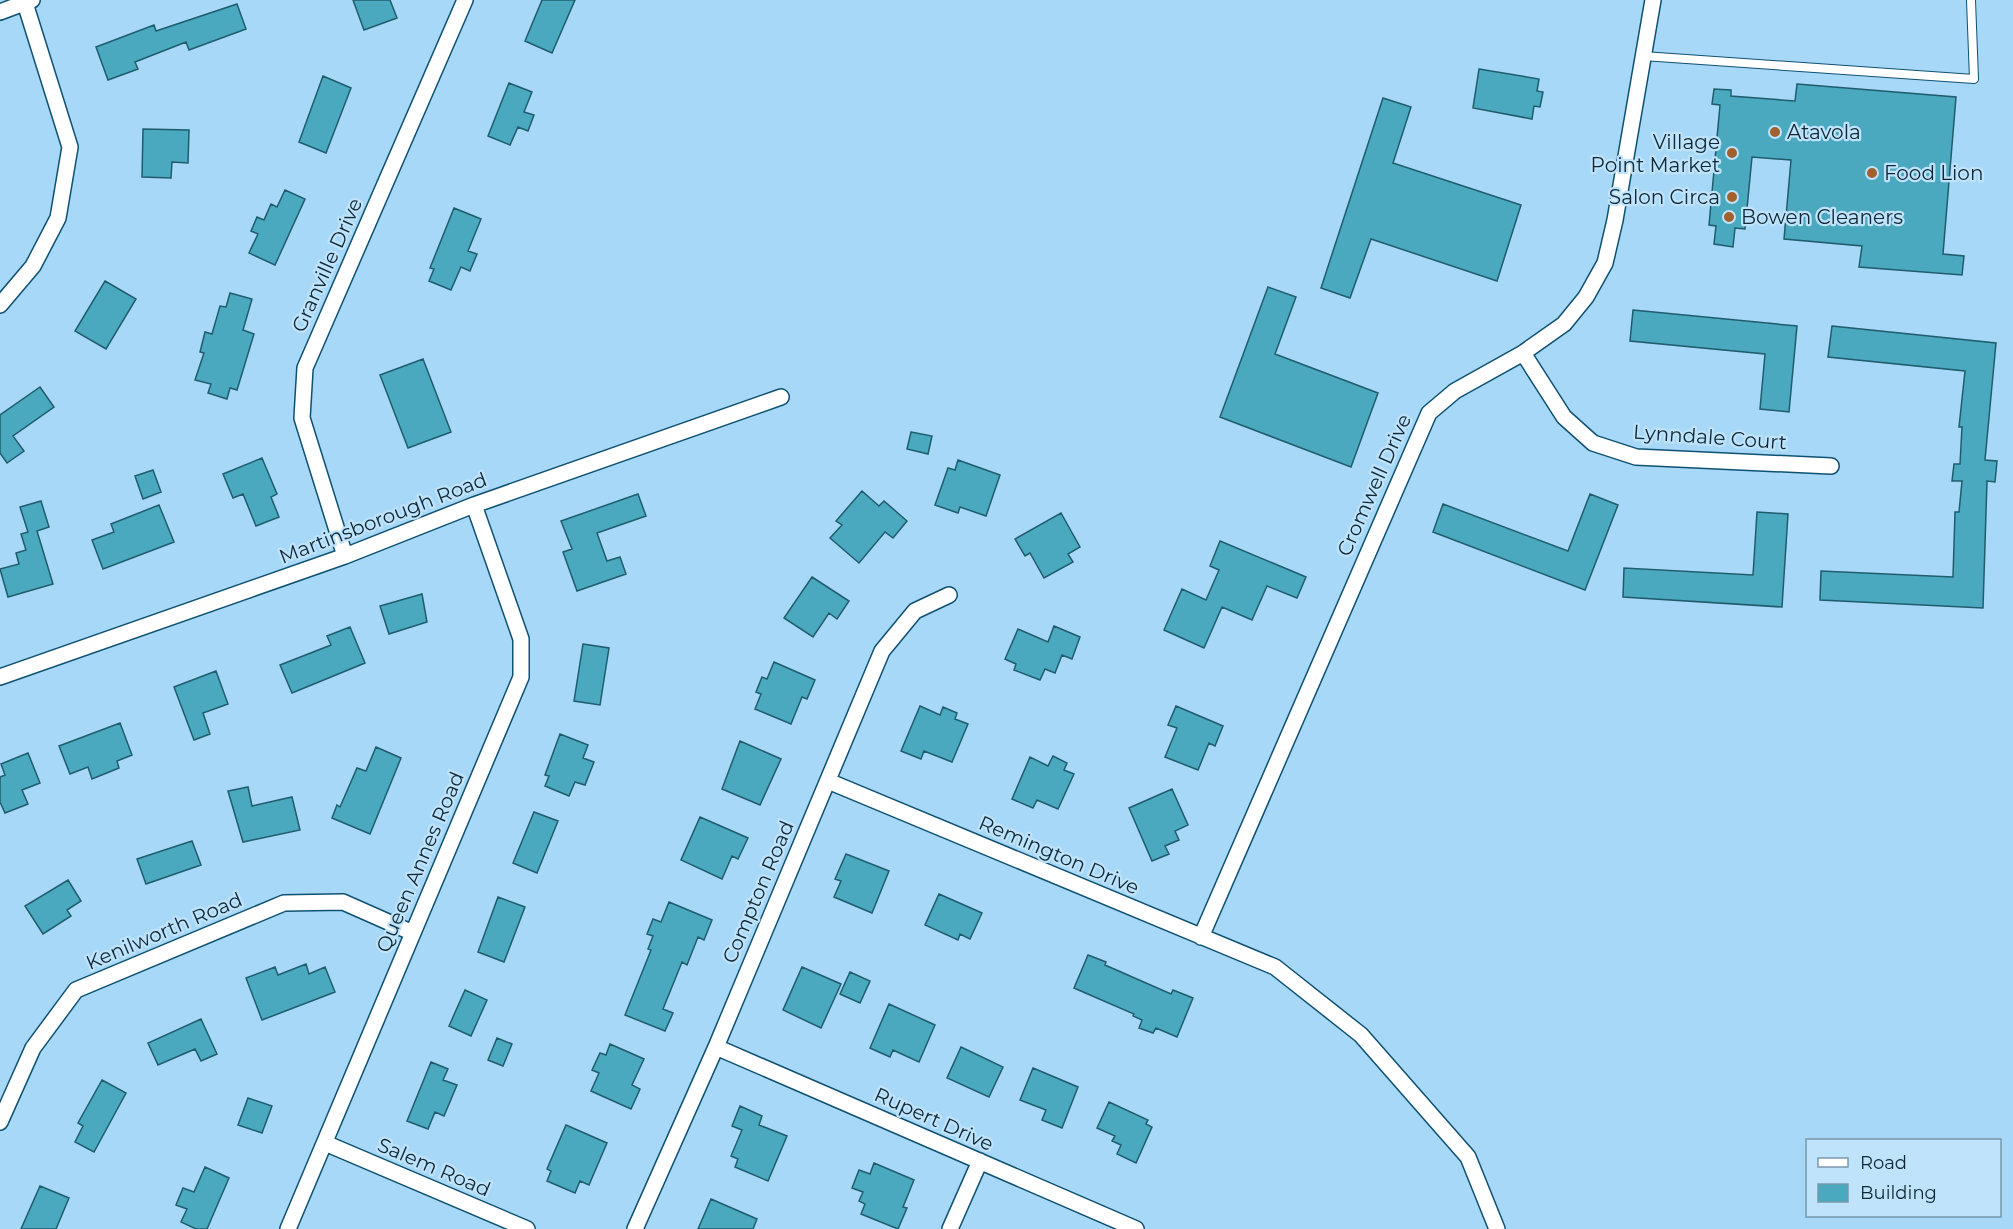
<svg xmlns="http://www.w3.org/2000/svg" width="2013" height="1229" viewBox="0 0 2013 1229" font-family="Montserrat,sans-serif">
<rect width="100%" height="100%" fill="#a7d8f7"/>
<path fill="#4aa8bf" stroke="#1f5d6c" stroke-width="1.5" d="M353 0H390L397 18 364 30Z
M542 0H575L552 53 525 41Z
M237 4 246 29 189 50 186 42 135 62 138 69 108 80 96 47 154 25 156 31Z
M1479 69 1539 79 1537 91 1543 92 1540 107 1534 106 1532 119 1473 108Z
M323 76 351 88 326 153 299 142Z
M509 83 532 92 524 112 534 115 528 131 518 127 510 145 488 136Z
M1797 84 1956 97 1943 254 1964 256 1962 275 1859 267 1862 246 1784 239 1791 160 1752 157 1745 229 1735 228 1733 247 1714 244 1716 226 1709 225 1720 105 1712 104 1714 89 1731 90V96L1795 101Z
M1383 98 1411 107 1393 163 1521 205 1497 281 1371 239 1350 298 1321 288Z
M143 129 189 130 188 163 172 162 171 178 142 177Z
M285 190 305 199 275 265 249 253 258 234 251 231 257 217 264 220 271 204 277 207Z
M454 208 481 219 468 251 477 254 470 271 461 267 451 290 429 281 434 269 430 268Z
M105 281 136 299 106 349 75 331Z
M1268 287 1296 297 1275 354 1378 393 1351 467 1220 417Z
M230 293 252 299 243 330 254 334 237 390 230 388 227 399 208 393 211 384 195 380 204 353 200 352 205 332 212 334 220 306 226 307Z
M1633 310 1797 326 1789 412 1760 409 1765 354 1630 341Z
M1832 326 1996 343 1985 460 1997 461 1995 482 1987 481 1983 608 1820 600 1821 571 1953 577 1955 512H1959L1962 481H1952L1954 464H1960L1962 427H1959L1965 371 1828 357Z
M423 359 451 432 408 448 380 375Z
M40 387 54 407 13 436 24 451 7 463 0 453V415Z
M911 432 932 436 928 454 907 449Z
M262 458 277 494 271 497 279 517 256 526 243 494 233 498 223 474Z
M958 460 1000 475 986 516 960 507 958 513 935 505 948 468 955 470Z
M153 470 161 492 143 499 135 476Z
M862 491 879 506 884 501 907 521 893 538 885 532 859 563 830 538 842 525 836 521Z
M638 494 646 516 597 533 607 561 620 557 626 574 577 591 563 552 572 549 561 521Z
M1590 494 1618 505 1585 590 1433 532 1443 504 1568 551Z
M41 501 49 527 37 531 53 584 8 597 0 569 19 564 16 553 26 550 21 534 28 532 20 507Z
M159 505 174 542 103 569 92 540 114 532 111 524Z
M1757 512 1788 514 1782 607 1623 597 1624 568 1753 575Z
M1061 513 1080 547 1068 554 1073 562 1044 578 1030 553 1025 556 1015 539Z
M1220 541 1306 577 1297 598 1267 586 1252 620 1222 607 1204 648 1164 630 1182 589 1206 600 1219 570 1210 566Z
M812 577 849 601 837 619 829 613 813 637 784 618Z
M422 594 427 622 389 634 380 606Z
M1054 626 1080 637 1072 659 1062 655 1055 673 1045 669 1040 680 1014 670 1016 664 1005 659 1018 629 1048 642Z
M350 627 365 663 292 693 280 665 331 645 327 636Z
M583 644 609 648 600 705 574 701Z
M774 662 815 680 807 699 802 697 791 724 755 709 761 694 756 692 762 677 767 679Z
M216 671 228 704 203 713 210 734 194 740 174 687Z
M920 706 940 715 943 707 957 713 955 719 968 724 952 762 924 751 921 759 901 751Z
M1176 706 1223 726 1215 746 1209 743 1198 770 1165 757 1177 728 1168 725Z
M120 723 132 755 117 761 119 768 92 779 88 767 70 774 59 746Z
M560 734 588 745 583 758 594 762 585 785 575 782 569 796 545 786 549 776 545 775Z
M740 741 781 759 760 805 722 789Z
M376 747 401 758 370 834 332 818 337 805 340 807 357 768 366 771Z
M28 753 40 783 22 790 28 804 5 813 0 802V777L5 775 1 764Z
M1053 756 1067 763 1064 770 1074 774 1058 809 1037 800 1033 808 1012 799 1030 757 1048 766Z
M248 787 252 806 292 797 300 830 243 842 228 791Z
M1172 789 1188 825 1175 831 1179 840 1165 846 1169 854 1152 861 1129 808Z
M534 812 558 821 537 873 513 863Z
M700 817 748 838 738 859 732 856 722 879 681 860Z
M192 841 201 865 146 884 137 859Z
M846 854 889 871 872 913 834 897 841 881 835 879Z
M68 880 81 901 67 910 71 916 43 934 25 906Z
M939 894 982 913 970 939 960 934 958 940 925 925Z
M498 897 525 907 504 962 478 952Z
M669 902 712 920 704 940 698 937 687 965 682 962 663 1009 673 1013 665 1031 625 1015 651 950 648 949 653 936 647 934 653 919 661 922Z
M1088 955 1106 962 1105 965 1171 994 1173 990 1193 998 1177 1037 1156 1028 1153 1033 1139 1028 1142 1020 1133 1016 1134 1014 1074 988Z
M306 964 309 974 325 967 335 992 262 1020 246 978 275 967 278 975Z
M802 967 841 984 821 1028 783 1010Z
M850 972 870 981 860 1003 840 994Z
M465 990 487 1000 471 1036 449 1026Z
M889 1004 935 1025 919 1062 893 1050 890 1057 870 1048Z
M201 1019 217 1054 201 1061 195 1049 158 1065 148 1043Z
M497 1038 512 1044 503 1066 488 1060Z
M610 1044 644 1059 632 1085 640 1089 631 1109 591 1091 599 1073 592 1070 600 1053 606 1055Z
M961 1047 1003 1067 989 1097 947 1078Z
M431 1062 448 1069 443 1080 457 1085 444 1116 435 1112 428 1129 407 1121Z
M1033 1068 1078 1087 1062 1128 1042 1120 1046 1110 1020 1100Z
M102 1080 126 1093 94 1152 75 1142 83 1126 78 1123Z
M248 1098 272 1106 262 1133 238 1125Z
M1109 1102 1148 1120 1146 1124 1152 1127 1136 1163 1117 1154 1121 1145 1112 1141 1115 1136 1097 1128Z
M740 1106 762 1116 759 1125 787 1136 768 1181 735 1167 738 1159 731 1156 742 1130 732 1126Z
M566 1125 607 1143 589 1185 580 1181 575 1193 547 1181 551 1171 547 1169Z
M874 1163 914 1180 903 1207 907 1208 898 1229 861 1214 865 1204 859 1201 863 1192 852 1188 859 1170 870 1174Z
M205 1167 229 1178 207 1229H196L181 1222 187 1209 176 1205 183 1188 194 1192Z
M40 1186 69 1198 56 1229H21Z
M711 1199 757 1219 753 1229H698Z"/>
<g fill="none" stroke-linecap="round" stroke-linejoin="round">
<g stroke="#0e5172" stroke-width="10">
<path id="lane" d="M1643 56 1974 79 1971 0"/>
</g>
<g stroke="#0e5172" stroke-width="18">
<path id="street" d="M0 12 32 0
M0 305 33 266 58 218 70 147 25 3
M1523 353 1564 417 1593 443 1636 457 1831 466
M345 556 302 418 305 368 465 0
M0 677 345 556 474 505 781 397
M828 781 1275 967 1361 1035 1468 1157 1497 1229
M1201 937 1429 413 1455 391 1523 353 1564 324 1586 297 1605 263 1615 220 1653 0
M716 1047 1136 1229
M0 1122 33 1048 76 990 284 903 343 902 413 933
M325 1143 527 1229
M288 1229 521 677V639L474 505
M635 1229 716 1047 882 651 915 611 949 595
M950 1229 980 1161"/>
</g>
<use href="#lane" stroke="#fff" stroke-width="8"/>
<use href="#street" stroke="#fff" stroke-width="15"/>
</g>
<g fill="#a2602c" stroke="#bfe3fb" stroke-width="2">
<circle cx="1775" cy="132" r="6"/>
<circle cx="1732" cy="153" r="6"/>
<circle cx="1872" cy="173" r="6"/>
<circle cx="1732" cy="197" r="6"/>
<circle cx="1729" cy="217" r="6"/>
</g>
<g text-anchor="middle" stroke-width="4.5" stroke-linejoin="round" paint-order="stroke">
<g font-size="20" fill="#0e2836" stroke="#bfe3fb" text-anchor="start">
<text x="1787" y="139">Atavola</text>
<text x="1720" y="149" text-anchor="end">Village<tspan x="1720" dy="23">Point Market</tspan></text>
<text x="1884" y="180">Food Lion</text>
<text x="1720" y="204" text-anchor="end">Salon Circa</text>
<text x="1741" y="224">Bowen Cleaners</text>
</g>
<g font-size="20" fill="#0e2836" stroke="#bfe3fb">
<text transform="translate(327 265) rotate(-66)" y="7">Granville Drive</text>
<text transform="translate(1710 437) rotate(4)" y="7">Lynndale Court</text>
<text transform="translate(1374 485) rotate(-66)" y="7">Cromwell Drive</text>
<text transform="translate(383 518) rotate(-21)" y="7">Martinsborough Road</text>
<text transform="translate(1059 855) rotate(23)" y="7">Remington Drive</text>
<text transform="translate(420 862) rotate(-67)" y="7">Queen Annes Road</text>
<text transform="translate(758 892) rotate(-67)" y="7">Compton Road</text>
<text transform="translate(164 931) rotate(-23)" y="7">Kenilworth Road</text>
<text transform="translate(934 1119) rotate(24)" y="7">Rupert Drive</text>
<text transform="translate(434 1167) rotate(23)" y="7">Salem Road</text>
</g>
</g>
<rect x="1806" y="1139" width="195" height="78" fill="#bfe3fb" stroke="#7898ac" stroke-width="1.5"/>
<rect x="1818" y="1158" width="30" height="9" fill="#ffffff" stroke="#7898ac" stroke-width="1.5"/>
<text x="1860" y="1169" font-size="18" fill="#0e2836">Road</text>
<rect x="1818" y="1184" width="30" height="18" fill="#4aa8bf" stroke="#7898ac" stroke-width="1.5"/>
<text x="1860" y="1199" font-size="18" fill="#0e2836">Building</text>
</svg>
